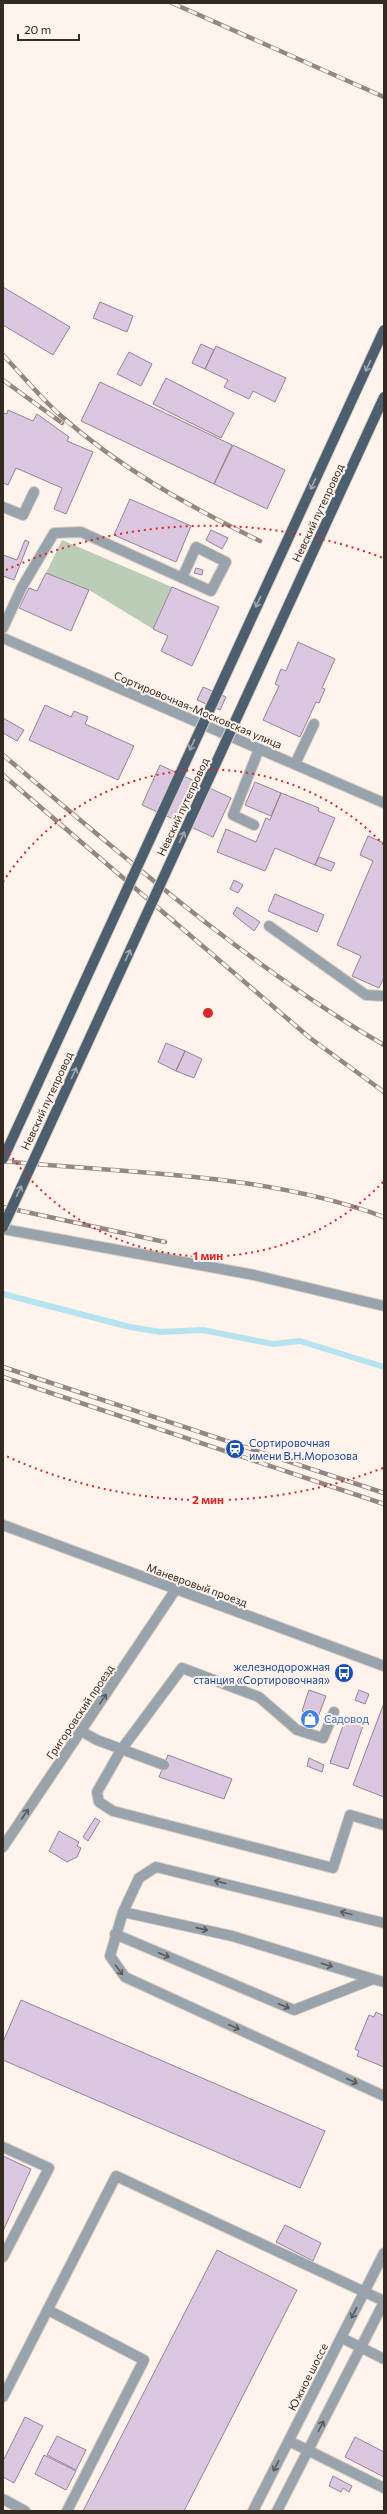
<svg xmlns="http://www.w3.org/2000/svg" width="387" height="2514" viewBox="0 0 387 2514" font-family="Commissioner,sans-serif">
<rect width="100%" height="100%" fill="#fff4ec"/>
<path fill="#bccdb7" d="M62 540 172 587 153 629 89 590 46 573Z"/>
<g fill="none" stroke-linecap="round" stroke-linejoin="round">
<path stroke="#b5e4f0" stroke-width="6" d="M3 1294 130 1327 161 1332 203 1330 273 1344 300 1341 384 1367"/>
</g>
<path fill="#dbc7df" stroke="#958299" d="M3 287 70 327 53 355 3 325Z
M100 302 133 316 127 332 93 318Z
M201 344 214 350 205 369 192 363Z
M216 346 286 378 275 402 253 391 249 399 224 387 228 380 205 369Z
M129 352 152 364 141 386 117 374Z
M166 378 234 413 221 438 153 404Z
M100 382 232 445 214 484 81 421Z
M8 410 33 421 37 414 69 437 67 441 93 452 66 514 54 509 62 488 16 468 8 485 3 483V413L7 414Z
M233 445 285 470 267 509 214 484Z
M130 499 191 526 176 562 114 535Z
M211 530 228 538 222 549 206 540Z
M25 540 29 542 14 580 3 576V555L17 560Z
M196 568 203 570 202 575 194 573Z
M46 573 89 590 71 631 19 608 29 588 37 591Z
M172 587 219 607 192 666 161 651 168 636 153 629Z
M298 642 335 659 322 688 325 689 319 703 316 702 300 737 263 720 279 686 275 684 281 669 286 671Z
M203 687 226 697 220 710 197 700Z
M45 705 71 717 74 711 88 717 85 724 134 746 118 780 29 740Z
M3 718 24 730 17 741 3 733Z
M160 765 231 798 213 837 142 805Z
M255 782 281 793 271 816 245 805Z
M281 793 319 808 318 811 335 818 315 865 275 848 265 871 217 852 226 829 256 842 266 818 270 820Z
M368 836 384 843V977L379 988 352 976 361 956 337 945 373 861 360 855Z
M319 857 335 863 331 871 315 865Z
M234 880 243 885 238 893 230 889Z
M275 894 324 915 317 932 268 911Z
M237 907 260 922 254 931 233 914Z
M166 1043 185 1051 176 1071 158 1062Z
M185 1051 202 1059 194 1078 176 1071Z
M309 1690 326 1696 318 1717 302 1711Z
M359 1690 369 1694 365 1704 355 1700Z
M384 1703V1797L353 1785Z
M346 1717 364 1723 348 1769 330 1763Z
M168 1755 232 1779 224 1799 159 1777Z
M309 1758 324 1765 322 1772 307 1766Z
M95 1818 100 1821 88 1841 83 1837Z
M59 1831 79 1842 77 1846 81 1848 77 1857 67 1862 49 1851Z
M21 2000 325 2131 300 2188 3 2060V2042Z
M376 2012 384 2016V2067L357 2056 359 2051 355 2049 369 2015 374 2017Z
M3 2156 31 2169 3 2231Z
M285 2225 321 2243 313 2261 276 2242Z
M217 2250 297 2290 184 2511H83Z
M25 2417 43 2426 14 2483 3 2477V2461Z
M57 2436 86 2450 76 2470 47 2455Z
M355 2437 384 2452V2477L345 2457Z
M44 2455 76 2471 66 2490 35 2474Z
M333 2476 352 2486 349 2492 343 2488 341 2492 329 2486Z"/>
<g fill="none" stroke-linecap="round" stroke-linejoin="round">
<g stroke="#dad0c8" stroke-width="12">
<path id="minor" d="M3 507 23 515 34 492
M3 628 22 587 54 533 81 532 211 591 226 562 196 547 182 578
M3 638 384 803
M295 764 314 724
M254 825 233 815 259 749
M269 926 366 995 384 996
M3 1229 254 1275 384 1306
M3 1525 384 1666
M334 1712 323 1738 297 1730 259 1697 182 1668 121 1750 97 1792 99 1802 113 1811 333 1868 350 1815 384 1825
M81 1731 97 1740 164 1765
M3 1847 176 1589
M123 1912 232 1936 373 1979
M384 1923 156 1867 139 1878 123 1912 110 1956 125 1977 384 2096
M115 1934 294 2010 373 1979 384 1982
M3 2147 49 2168 3 2257
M48 2310 144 2360 67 2511
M342 2338 384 2359
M3 2397 116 2176 384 2301
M289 2441 384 2488
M3 2499 25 2511
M253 2511 384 2253
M277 2511 384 2302"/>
</g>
<use href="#minor" stroke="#99a3ac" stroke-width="10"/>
<g stroke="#928880" stroke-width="4.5">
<path id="rail" d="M172 3 384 97
M3 355C22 375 40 397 60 415 120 468 188 506 260 541
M3 380 62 423
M3 755C122 855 249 967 384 1045
M3 775 310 1038 384 1092
M3 1161C130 1174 262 1172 384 1217
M3 1207 165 1242
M3 1367 384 1493
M3 1377 384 1504"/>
</g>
<use href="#rail" stroke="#fff4ec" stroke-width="3" stroke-dasharray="9" stroke-linecap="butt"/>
<g stroke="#dad0c8" stroke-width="12" stroke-linecap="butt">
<path id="major-bridge" d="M3 1159 384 330
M3 1227 384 397"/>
</g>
<use href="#major-bridge" stroke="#4d5f6f" stroke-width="10"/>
</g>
<defs><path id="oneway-shaft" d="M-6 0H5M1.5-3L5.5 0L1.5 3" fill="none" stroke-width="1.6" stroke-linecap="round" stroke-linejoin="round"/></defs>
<g stroke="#a6aaae">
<use href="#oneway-shaft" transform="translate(368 366) rotate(115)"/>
<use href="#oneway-shaft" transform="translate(313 484) rotate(115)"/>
<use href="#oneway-shaft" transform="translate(258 602) rotate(115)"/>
<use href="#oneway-shaft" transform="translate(192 745) rotate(115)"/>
<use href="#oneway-shaft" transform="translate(182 837) rotate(-65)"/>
<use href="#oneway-shaft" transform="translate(128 955) rotate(-65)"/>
<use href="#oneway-shaft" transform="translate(74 1073) rotate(-65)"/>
<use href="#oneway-shaft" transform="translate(19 1191) rotate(-65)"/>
</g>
<g stroke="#5c5a59">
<use href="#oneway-shaft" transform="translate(103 1699) rotate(-56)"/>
<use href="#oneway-shaft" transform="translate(25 1814) rotate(-56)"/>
<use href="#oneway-shaft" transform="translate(220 1882) rotate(-166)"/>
<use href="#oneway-shaft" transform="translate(346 1913) rotate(-166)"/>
<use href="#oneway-shaft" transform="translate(202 1929) rotate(13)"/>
<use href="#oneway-shaft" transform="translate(164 1955) rotate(23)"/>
<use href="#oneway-shaft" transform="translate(327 1965) rotate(17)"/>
<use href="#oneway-shaft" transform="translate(119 1970) rotate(54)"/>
<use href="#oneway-shaft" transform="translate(284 2006) rotate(23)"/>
<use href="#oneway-shaft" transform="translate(234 2027) rotate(24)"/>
<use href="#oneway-shaft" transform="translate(352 2081) rotate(24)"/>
<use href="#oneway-shaft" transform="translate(354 2313) rotate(117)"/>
<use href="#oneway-shaft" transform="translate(321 2426) rotate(-63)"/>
<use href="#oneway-shaft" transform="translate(276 2466) rotate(117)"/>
</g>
<g fill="none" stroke="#d62828" stroke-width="2" stroke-dasharray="2 4">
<path d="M383 1182A243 243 0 0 1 3 1144M3 882A243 243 0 0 1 383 844"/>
<path d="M383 1468A487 487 0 0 1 6 1456M6 570A487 487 0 0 1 383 558"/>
</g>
<defs>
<g id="station-disc" transform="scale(1)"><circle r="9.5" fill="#1a4fb4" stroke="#fff4ec"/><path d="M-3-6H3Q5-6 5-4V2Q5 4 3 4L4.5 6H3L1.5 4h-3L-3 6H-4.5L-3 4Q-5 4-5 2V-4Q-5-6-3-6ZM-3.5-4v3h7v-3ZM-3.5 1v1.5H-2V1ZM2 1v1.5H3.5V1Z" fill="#fff"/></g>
<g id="bus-disc" transform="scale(1)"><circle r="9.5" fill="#1a4fb4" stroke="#fff4ec"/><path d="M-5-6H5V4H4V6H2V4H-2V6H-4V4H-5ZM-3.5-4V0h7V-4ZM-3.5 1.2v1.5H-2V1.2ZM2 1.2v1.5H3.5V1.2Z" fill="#fff"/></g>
<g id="shop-disc" transform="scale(1)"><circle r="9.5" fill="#3f7fe0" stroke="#fff4ec"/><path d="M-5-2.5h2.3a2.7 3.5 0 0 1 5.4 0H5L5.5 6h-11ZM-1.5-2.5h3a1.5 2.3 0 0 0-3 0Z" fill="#fff"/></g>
</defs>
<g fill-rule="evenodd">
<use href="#station-disc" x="235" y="1449"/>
<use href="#bus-disc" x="344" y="1673"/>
<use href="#shop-disc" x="310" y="1719"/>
</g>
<g text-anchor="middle" stroke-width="4" stroke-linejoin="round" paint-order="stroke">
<g font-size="11" fill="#332a22" stroke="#fff4ec">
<text transform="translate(318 513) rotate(-65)" y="4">Невский путепровод</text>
<text transform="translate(198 710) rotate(23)" y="4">Сортировочная-Московская улица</text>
<text transform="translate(183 807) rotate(-65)" y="4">Невский путепровод</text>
<text transform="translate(47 1101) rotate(-65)" y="4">Невский путепровод</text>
<text transform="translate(197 1585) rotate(20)" y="4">Маневровый проезд</text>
<text transform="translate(80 1712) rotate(-56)" y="4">Григоровский проезд</text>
<text transform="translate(308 2377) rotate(-63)" y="4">Южное шоссе</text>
</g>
<g font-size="11" fill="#164399" stroke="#fff4ec" text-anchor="start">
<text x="249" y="1447">Сортировочная<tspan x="249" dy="13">имени В.Н.Морозова</tspan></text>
<text x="330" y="1671" text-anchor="end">железнодорожная<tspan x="330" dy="13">станция «Сортировочная»</tspan></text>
</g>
<g font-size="11" fill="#366cbe" stroke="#fff4ec" text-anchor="start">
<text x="324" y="1723">Садовод</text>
</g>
</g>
<circle cx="208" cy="1013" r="6" fill="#d62828" stroke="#fff4ec" stroke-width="2"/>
<g font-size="12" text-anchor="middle" font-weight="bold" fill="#d62828" stroke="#fff4ec" stroke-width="4" stroke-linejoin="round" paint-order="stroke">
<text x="208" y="1260">1 мин</text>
<text x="208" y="1504">2 мин</text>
</g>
<rect width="387" height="2514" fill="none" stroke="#332a22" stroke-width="8"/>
<path d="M18 34v6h61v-6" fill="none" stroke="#332a22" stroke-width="2"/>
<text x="24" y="34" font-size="12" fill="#332a22" stroke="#fff4ec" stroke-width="3" paint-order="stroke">20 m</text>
</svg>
